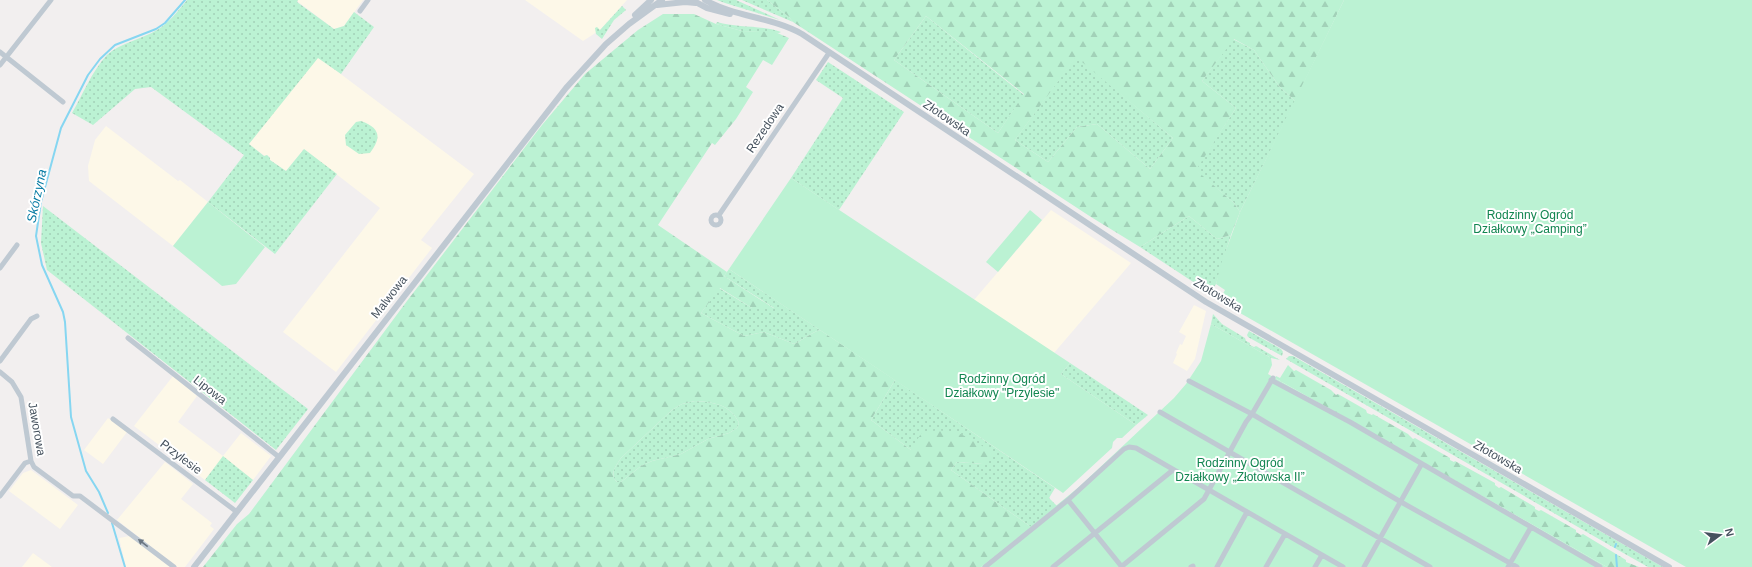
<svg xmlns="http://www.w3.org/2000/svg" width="1752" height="567" viewBox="0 0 1752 567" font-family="Arial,sans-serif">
<defs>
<pattern id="grass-dots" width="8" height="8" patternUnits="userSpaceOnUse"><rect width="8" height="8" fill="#bbf2d3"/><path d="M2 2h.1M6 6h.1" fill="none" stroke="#a2d1b8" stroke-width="1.8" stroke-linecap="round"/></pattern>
<pattern id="forest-firs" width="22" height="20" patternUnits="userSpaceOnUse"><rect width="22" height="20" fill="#bbf2d3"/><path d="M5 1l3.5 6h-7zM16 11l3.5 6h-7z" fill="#a2d1b8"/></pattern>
</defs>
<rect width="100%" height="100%" fill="#f2efef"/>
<path fill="#fdf8e8" d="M298 0H363L344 26 334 29 297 1Z
M525 0H627L600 30 583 41Z
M318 57 474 174 421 240 432 248 336 372 283 332 380 208 304 149 286 171 270 160V157L267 155 265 156 248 144Z
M106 126 178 181 180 180 208 202 173 246 89 181 88 166 95 140Z
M1051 210 1131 263 1054 353 974 300Z
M1194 305 1206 311 1195 359 1187 371 1173 363 1177 354 1176 353 1180 344 1182 345 1186 336 1179 332Z
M173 376 197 396 178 422 223 456 241 433 271 456 253 480 223 457 205 480 134 426Z
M108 418 127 432 103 464 84 450Z
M165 462 193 484 181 499 212 523 210 526 214 529 185 567H177L117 520Z
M31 470 78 505 60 529 9 491 23 473Z
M130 536 170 567H126L119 538Z
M33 553 52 567H22Z"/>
<path fill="url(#grass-dots)" d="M187 0H298L297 2 334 29 344 26 354 12 374 27 341 74 318 58 249 144 264 156 267 155 270 158V160L286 171 304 149 337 174 275 254 208 202 244 155 151 87 135 89 93 125 72 113C83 94 92 71 107 55 120 43 142 39 157 30 169 23 178 11 187 0Z
M717 0H736L780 20 725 3Z
M742 0H767L789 17 793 22Z
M622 6 626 10 614 20 602 39 596 34 595 28 597 27 600 30Z
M926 16 1024 95 998 133 894 60Z
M717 22C738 28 761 25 781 32L779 33 742 31 716 24Z
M1233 39 1254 50 1279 86 1295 101 1240 212 1234 203 1195 170 1236 108 1202 81Z
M1076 56 1173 138 1150 169 1097 124 1077 127 1048 162 1015 140Z
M828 62 904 112 839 210 791 178 843 98 816 80Z
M361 121C380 128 382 137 370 153L359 154 346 145 345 135 356 122Z
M43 206 308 409 276 450 47 270 41 243Z
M1189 216 1217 239 1231 235 1216 284 1210 293 1140 247Z
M729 269 820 330C810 333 803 340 794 344L764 332 744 336 701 313 719 288 752 308H774L724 276Z
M1213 314 1222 324 1245 338 1246 341 1250 343V345L1254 347 1256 346 1280 360 1271 358 1211 324Z
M1249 331 1281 349 1283 352 1282 356 1248 337 1247 335Z
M1289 356H1293L1663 567H1648L1618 550 1286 359Z
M1070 363 1148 415 1136 425 1061 374Z
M895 380 1055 488 1049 498 1057 506 1031 527 951 470 957 462 984 464 911 450 871 420Z
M695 401C712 402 731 404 739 423L737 428 729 433 708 439 681 454 652 461 641 466 621 482H617C609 474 616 466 621 458L672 410 682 404Z
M223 456 253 480 235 503 205 480Z"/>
<path fill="url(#forest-firs)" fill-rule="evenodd" d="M767 0H1344L1295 101 1279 86 1254 50 1234 39 1202 81 1236 108 1196 170 1234 203 1240 212 1231 235 1217 239 1189 216 1140 247 1091 217 793 22 789 17ZM926 16 1024 94 998 133 894 60ZM1076 57 1173 138 1150 169 1097 124 1077 127 1048 162 1015 140Z
M663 14H694L716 24 742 31 775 32 789 38 772 65 763 60 746 87 753 92 736 119 715 145 712 143 658 225 727 272 724 276 775 309 752 308 720 288 701 313 744 336 764 332 794 344C803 340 810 333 820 330L895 380 871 420 911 450 922 432C958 427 967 436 996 455L984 464 957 462 951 470 1031 527 981 567H203L237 524 249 514 407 301 542 125 585 74 638 30ZM695 401C712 402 731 404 739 423L737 428 729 433 708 439 681 454 652 461 641 466 621 482H617C609 474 616 466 621 458L672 410 682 404Z
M1288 365 1294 371 1296 370 1331 390 1336 395 1338 394 1366 410 1367 413 1372 415 1373 414 1408 434 1413 439 1415 438 1450 458V460L1454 462 1455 461 1495 483V485L1499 488 1501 487 1535 507V509L1539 511 1541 510 1576 530V532L1581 535 1583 534 1626 560V562L1639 567H1607L1275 378 1276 376 1280 378Z"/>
<path fill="#bbf2d3" d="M1344 0H1752V567H1686L1219 301 1225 290 1216 284 1221 264 1240 212Z
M791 178 1070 363 1061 374 1136 425 1122 438H1117L1113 442 1112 448 1063 493 729 269Z
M208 202 265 247 236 284 222 286 173 246Z
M1030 210 1042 220 998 272 986 262Z
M1211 324 1271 358 1272 365 1268 374 1607 567H981L1079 487 1174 398 1186 384 1201 361Z"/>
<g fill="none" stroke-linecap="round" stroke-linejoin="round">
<path stroke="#86d6f1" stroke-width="2" d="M108 513 99 492 86 471 71 417 65 322 63 312 42 265 36 236 41 202 61 128 88 75 100 59 115 45 156 29 165 23 185 0
M112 523 125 567
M1615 547 1616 544
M1616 555 1617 567"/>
<path stroke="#bfc9d2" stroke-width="5" d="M360 11 368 0
M0 52 63 102
M0 65 51 0
M711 220a5 5 0 1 1 10 0a5 5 0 1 1-10 0Z
M719 215 829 53
M0 268 17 245
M128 338 279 457
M0 361 31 319 37 316
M0 372 12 382 21 397 31 461 34 467 73 496H80L174 567
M1271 380 1350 422 1600 567
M1189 381 1252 414 1401 502 1517 567
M1160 412 1430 567
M113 419 237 512
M0 496 25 463 31 461
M1068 500 1122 567
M985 567 1068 500 1124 449 1129 447 1136 448 1343 567
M1053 567 1173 470
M1121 567 1204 499 1246 422 1252 414 1273 378
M1191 567 1193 566
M1217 567 1247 512
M1266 567 1285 534
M1315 567 1322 555
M1364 567 1421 465
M1508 567 1531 527"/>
<path stroke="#bfc9d2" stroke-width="6" d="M692 0 707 8 730 14
M705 0C735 17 772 17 802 34L1206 302 1669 567
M657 5 685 2 696 3
M635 15 651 0
M194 567 566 88 606 44 629 24 662 0"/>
</g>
<defs><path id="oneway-solid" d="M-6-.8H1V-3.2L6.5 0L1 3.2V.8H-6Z"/></defs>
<use fill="#6a7681" href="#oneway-solid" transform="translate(143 543) rotate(-142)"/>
<g text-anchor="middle" stroke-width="4" stroke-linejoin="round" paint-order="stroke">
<g font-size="12" fill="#46525e" stroke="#fff">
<text transform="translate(947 118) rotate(34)" y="4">Złotowska</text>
<text transform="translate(765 128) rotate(-56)" y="4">Rezedowa</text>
<text transform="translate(1218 295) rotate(31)" y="4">Złotowska</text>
<text transform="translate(389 297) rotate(-52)" y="4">Malwowa</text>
<text transform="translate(210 390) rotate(38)" y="4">Lipowa</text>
<text transform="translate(37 429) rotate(80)" y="4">Jaworowa</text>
<text transform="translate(181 457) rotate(37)" y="4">Przylesie</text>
<text transform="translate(1498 457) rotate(30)" y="4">Złotowska</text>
</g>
<g font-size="12" fill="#118550" stroke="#fff">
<text x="1530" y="219">Rodzinny Ogród<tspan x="1530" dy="14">Działkowy „Camping”</tspan></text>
<text x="1002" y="383">Rodzinny Ogród<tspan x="1002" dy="14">Działkowy "Przylesie"</tspan></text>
<text x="1240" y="467">Rodzinny Ogród<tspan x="1240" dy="14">Działkowy „Złotowska II”</tspan></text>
</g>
<g font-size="13" font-style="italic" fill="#057ba3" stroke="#fff">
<text transform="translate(36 196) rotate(-78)" y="5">Skórzyna</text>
</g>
</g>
<g transform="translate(1720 535) rotate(75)" stroke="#ffffff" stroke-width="3" paint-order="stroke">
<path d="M0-3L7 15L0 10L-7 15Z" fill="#46525e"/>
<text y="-6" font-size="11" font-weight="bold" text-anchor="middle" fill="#46525e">N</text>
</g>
</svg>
